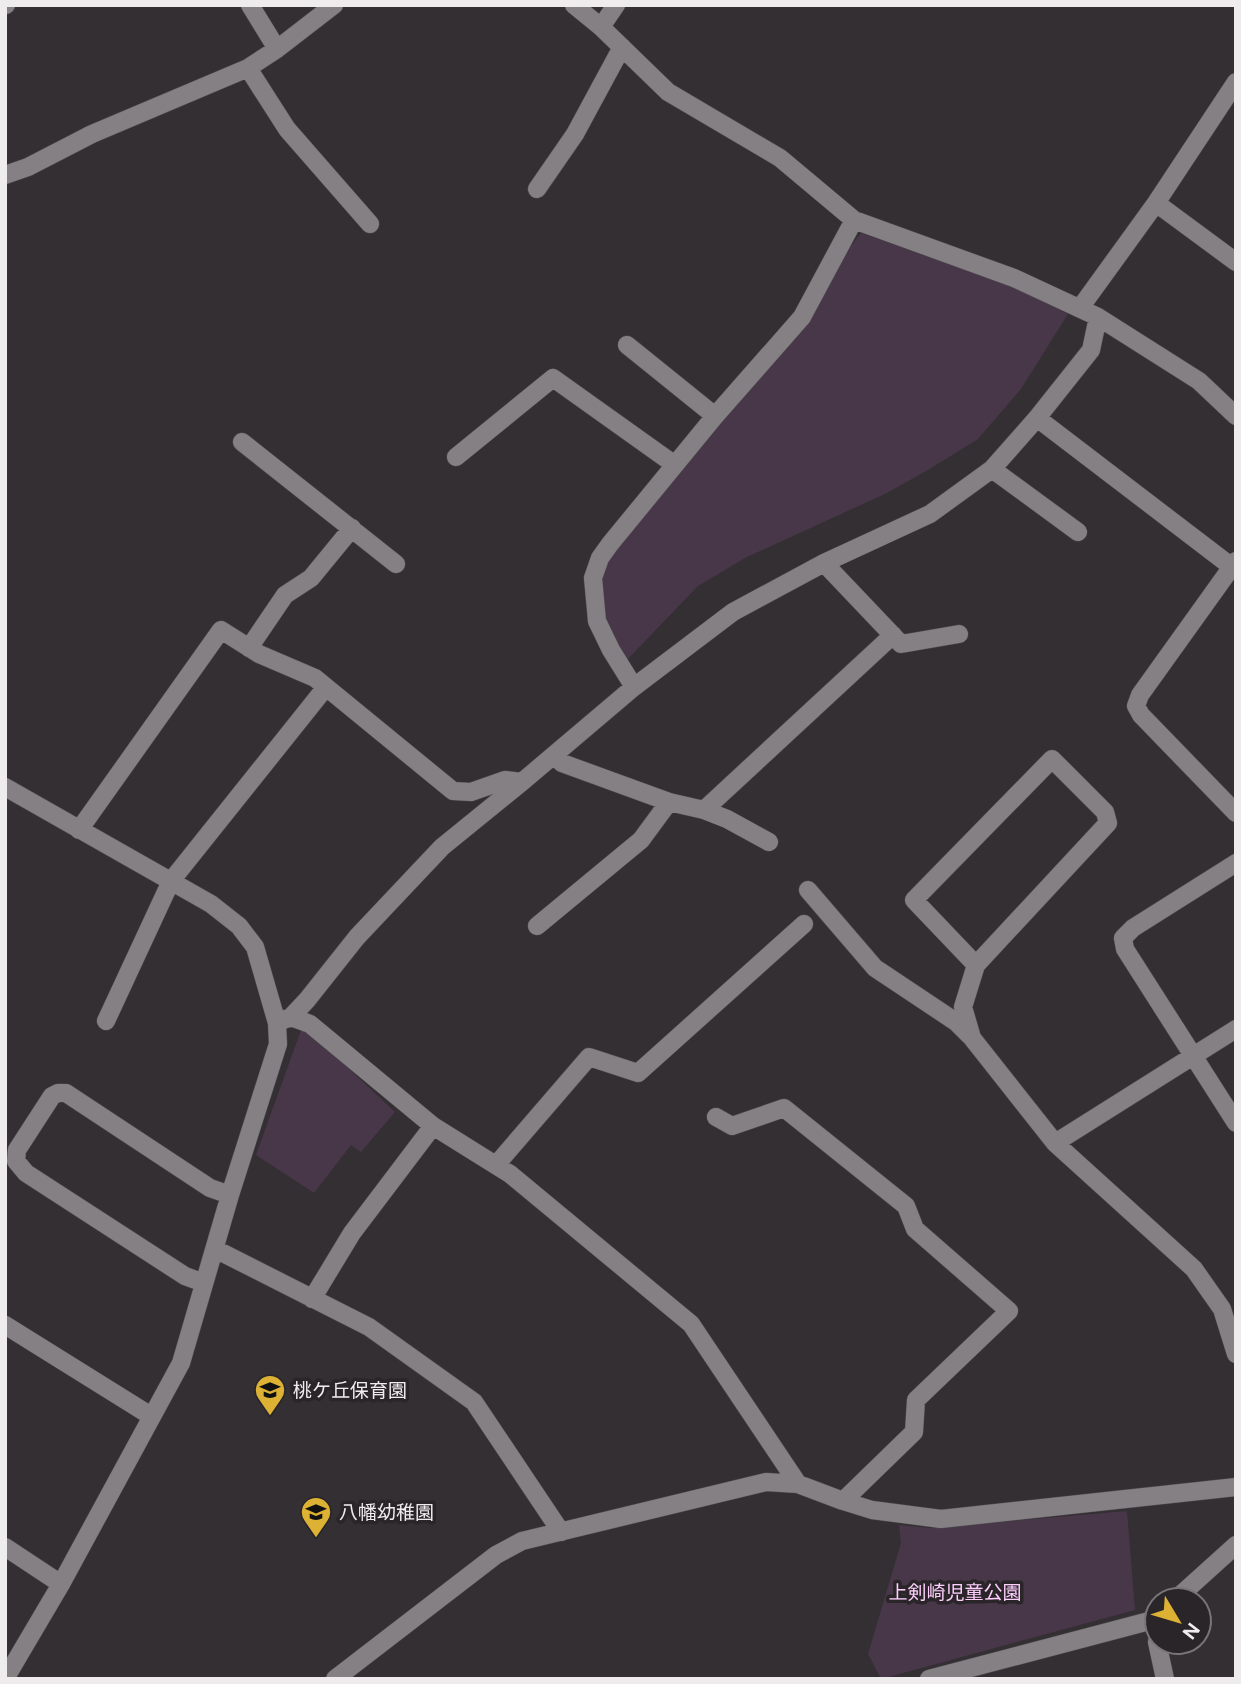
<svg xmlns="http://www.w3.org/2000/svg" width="1241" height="1684" viewBox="0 0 1241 1684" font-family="Figtree,'Noto Sans JP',sans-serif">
<rect width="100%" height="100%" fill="#332f33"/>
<path fill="#483748" d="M861 233 1016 287 1068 314 1021 389 978 439 928 470 887 493 745 558 698 586 626 661 602 621 598 581 606 561Z
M301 1030H308L395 1112 361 1152 351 1145 314 1193 256 1155Z
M1127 1511 1135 1610 881 1679 868 1654 901 1543 899 1525 930 1528Z"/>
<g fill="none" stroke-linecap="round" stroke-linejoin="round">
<g stroke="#514e51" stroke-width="19">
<path id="street" d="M5 5H6
M250 5 277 49
M574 5 601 27 668 92 780 158 854 220 1014 278 1098 317 1199 381 1236 416
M601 27 616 5
M248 68 287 129 370 224
M5 175 28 167 92 134 248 68 277 49 334 5
M537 189 575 134 622 47
M1156 203 1236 262
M1080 308 1156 203 1236 82
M627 345 715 416
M1037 418 1232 567
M242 442 396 564
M456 457 553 378 675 465
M992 469 1078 532
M1236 561 1140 695 1136 706 1141 715 1236 813
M824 563 901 644 959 634
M249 648 285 595 311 578 352 528
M634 687 611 650 597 621 593 578 600 558 610 544 715 416 802 317 854 220
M554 756 562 763 669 802 704 810 727 819 769 842
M5 787 211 904 239 926 255 947 277 1023 278 1044 230 1195 181 1363 61 1584 5 1679
M704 810 893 635
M79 830 221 630 259 654 315 678 453 791 471 792 505 780 522 782
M1236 863 1133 928 1123 938 1125 949 1236 1123
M808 890 875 968 956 1022 970 1036
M537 926 641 840 669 802
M976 965 914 900 1052 759 1105 812 1108 823 976 965 963 1007 972 1038 1055 1143 1194 1269 1222 1309 1236 1354
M291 1017 307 1000 357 937 442 847 522 782 634 687 733 612 824 563 930 514 992 469 1037 418 1091 350 1098 317
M283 1020 291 1017 310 1024 433 1126 510 1174 691 1324 798 1484
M106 1021 171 881 326 687
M716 1117 732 1126 784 1108 906 1206 915 1229 1009 1311 916 1400 914 1432 843 1501
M1055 1143 1236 1029
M496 1165 589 1057 638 1073 804 924
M215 1249 369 1327 474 1402 561 1532
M204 1283 185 1276 26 1173 16 1161 17 1150 52 1096 58 1093H66L210 1188 230 1195
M312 1299 352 1233 433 1126
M5 1325 151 1416
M5 1547 61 1584
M1175 1600 1236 1545
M1157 1642 1165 1679
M335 1679 496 1555 522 1541 766 1482 798 1484 843 1501 872 1510 941 1519 1236 1487
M929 1679 1153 1620 1157 1616"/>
</g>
<use href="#street" stroke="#848084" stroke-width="18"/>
</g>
<defs>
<g id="school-pin" transform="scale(1.575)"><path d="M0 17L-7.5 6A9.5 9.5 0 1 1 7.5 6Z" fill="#ddb133" stroke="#292529"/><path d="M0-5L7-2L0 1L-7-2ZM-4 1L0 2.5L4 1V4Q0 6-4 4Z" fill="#111"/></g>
</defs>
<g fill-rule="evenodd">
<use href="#school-pin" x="270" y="1390"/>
<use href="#school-pin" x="316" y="1512"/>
</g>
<g text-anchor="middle" stroke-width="7" stroke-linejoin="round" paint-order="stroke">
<g font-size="19" fill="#efecee" stroke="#292529" text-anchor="start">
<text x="293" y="1397">桃ケ丘保育園</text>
<text x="339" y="1519">八幡幼稚園</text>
</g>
<g font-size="19" fill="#fecffd" stroke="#292529">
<text x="955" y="1599">上剣崎児童公園</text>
</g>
</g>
<rect width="1241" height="1684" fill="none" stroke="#efecee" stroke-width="14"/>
<g transform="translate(1178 1621) rotate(128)"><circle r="33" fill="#292529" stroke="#787578" stroke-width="2"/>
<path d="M0-5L12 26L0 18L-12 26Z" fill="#ddb133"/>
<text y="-10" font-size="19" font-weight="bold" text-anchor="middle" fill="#efecee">N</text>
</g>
</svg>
